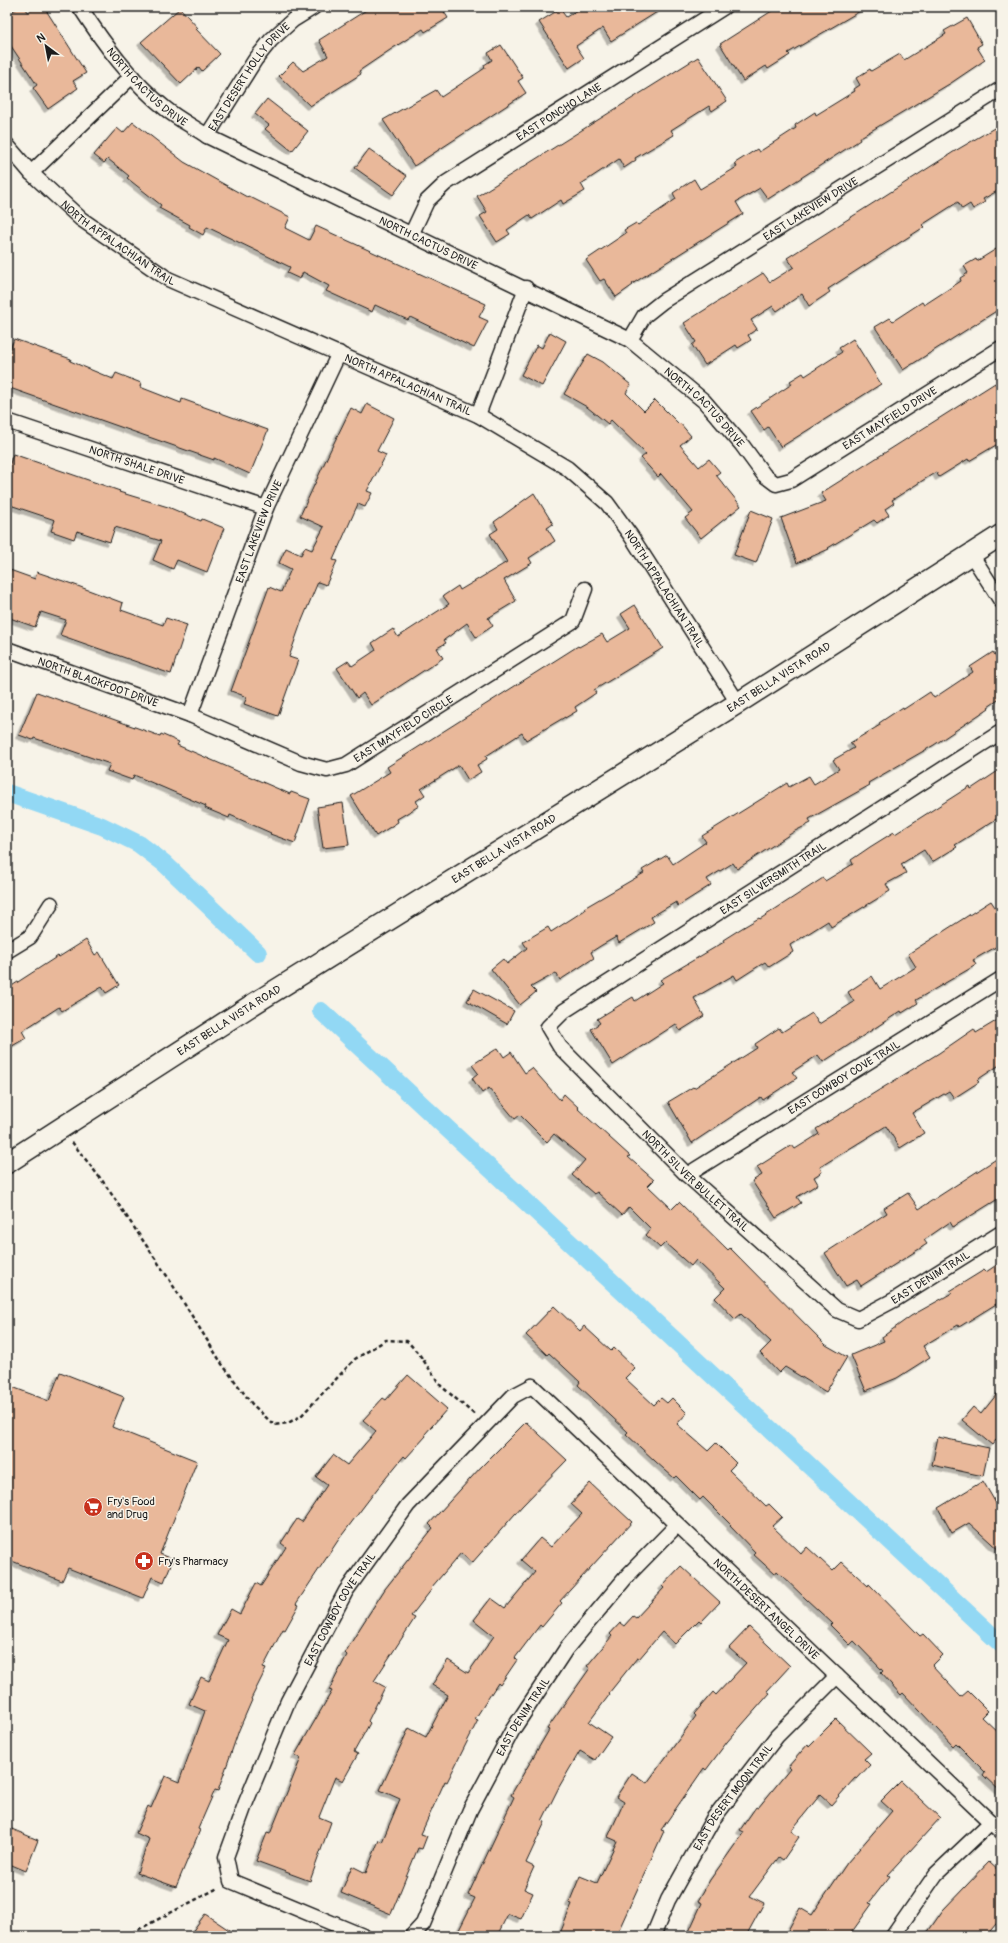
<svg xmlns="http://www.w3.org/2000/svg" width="1008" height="1943" viewBox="0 0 1008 1943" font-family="Pangolin,sans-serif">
<defs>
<filter id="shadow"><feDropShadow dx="-3.5" dy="3.5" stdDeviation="0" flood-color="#0004"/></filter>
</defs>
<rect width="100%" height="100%" fill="#f7f3e8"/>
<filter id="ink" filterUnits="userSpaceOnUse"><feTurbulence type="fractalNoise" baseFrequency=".025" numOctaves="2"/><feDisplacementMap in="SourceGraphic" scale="8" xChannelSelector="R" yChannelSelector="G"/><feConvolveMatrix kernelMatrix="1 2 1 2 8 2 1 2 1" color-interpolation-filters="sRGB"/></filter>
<g filter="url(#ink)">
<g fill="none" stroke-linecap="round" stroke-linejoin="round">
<path stroke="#92d8f4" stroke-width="18" d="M7 793 102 826 139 844 164 863 258 953
M321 1011 1001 1644"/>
</g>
<path fill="#e9b89a" stroke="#1c1c1c" filter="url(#shadow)" d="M20 7H25L28 12 37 7H44L86 73 73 81 78 88 48 109 33 88 37 85 7 40V14Z
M371 7H441L448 18 425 32 423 29 393 48 359 71 361 74 310 106 279 76 293 62 303 71 328 56 319 40Z
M582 7H665L611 41 603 28 576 46 584 58 569 68 539 22 560 9 566 17Z
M778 7H867L788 53 790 55 768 69 766 66 743 81 720 44Z
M180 8 198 28 196 29 220 54 202 71 199 67 181 84 141 42Z
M967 18 982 44 977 47 985 60 951 83 859 138 860 140 768 199 760 188 736 202 743 214 632 284 633 285 616 297 604 279 600 281 586 260 626 233 624 230 636 223 638 225 676 199 673 193 694 179 700 189 737 167 735 163 757 149 759 152 796 128 795 125 815 112 816 115 855 91 854 89 860 85 856 78 870 69 871 71 900 54 904 60 946 34 944 31Z
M501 45 523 78 518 81 526 93 414 166 383 120 436 90 441 97 485 68 484 65 492 60 488 53Z
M698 57 727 101 712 111 709 106 671 130 674 135 635 158 636 160 624 168 619 159 581 184 585 191 563 204 561 200 532 219 529 215 507 230 510 234 497 242 480 216 487 212 477 196Z
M267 99 308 131 292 151 265 129 269 125 255 114Z
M133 122 184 162 247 197 248 196 290 217 285 228 309 240 316 226 486 304 479 317 488 321 474 348 410 317 408 320 375 305 372 312 326 291 329 286 303 272 300 279 287 273 290 267 207 227 203 235 189 227 190 225 159 208 161 205 127 178 129 176 108 159 104 163 94 155 117 128 123 133Z
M1001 124V189L983 199 985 202 973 209 970 204 962 209 958 202 922 225 924 227 828 289 830 292 809 306 802 294 777 311 773 306 751 320 757 329 748 335 751 340 738 348 736 345 705 365 692 345 696 342 684 323 763 273 770 282 794 267 787 258 955 151Z
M369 149 407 176 393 195 355 168Z
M1001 246V308L903 370 875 327 890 318 893 321 922 302 924 305 961 281 960 278 968 273 964 266 976 259 977 261Z
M550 332 566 341 542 386 521 375 537 345 542 348Z
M14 339 71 359 70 361 113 379 116 373 141 383 140 387 181 403 182 399 268 430 250 474 214 458V460L7 387V358Z
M853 339 881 384 781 447 768 427 764 430 751 411 792 384 790 381 803 373 805 376 842 352 839 348Z
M588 354 603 362 631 385 626 393 644 411 655 400 679 424 680 423 691 436 680 445 699 467 709 459 720 472 716 475 741 506 701 538 685 518 693 512 661 474 658 477 641 458 646 454 611 420 608 424 587 407 564 394Z
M995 383 1001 393V442L969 461 968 459 939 477 936 472 892 500 894 503 885 509 889 515 877 523 874 520 828 548 829 549 797 563 781 518 826 501 821 493Z
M367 404 394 418 377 451 386 455 367 491 372 493 365 507 358 504 333 560 337 561 326 585 318 582 301 623 289 657 298 660 278 716 244 704 247 697 231 691 269 587 281 592 291 569 279 563 286 548 301 555 305 547 312 550 324 527 300 516 330 451 351 408 362 414Z
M13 454 120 491 119 492 168 507 201 521 202 519 224 528 207 572 177 560 173 569 153 560 161 541 115 527 110 542 77 531 74 539 51 531 55 520 7 504V473Z
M534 493 553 524 547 528 555 541 529 558 532 563 504 580 516 601 488 618 493 626 476 637 467 623 444 640 446 643 437 648 443 658 371 705 363 693 357 698 337 668 348 661 352 666 376 650 372 643 393 629 398 637 449 604 443 596 458 586 460 590 507 562 490 534 498 529 494 522Z
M751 510 773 519 756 563 734 555Z
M7 569 35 579 37 572 75 585 123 603 121 610 163 625 166 618 187 625 171 674 60 635 66 620 41 612 35 627 7 617Z
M635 605 663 648 594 690 596 693 575 707 577 711 565 718V717L526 740 522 733 486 756 487 759 477 765 481 772 468 780 459 765 421 789 425 795 416 801 419 806 397 819 398 822 376 836 351 796 390 772 387 767 578 646 579 647 602 634 607 642 630 628 621 614Z
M993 652 1001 664V698L988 707 989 708 934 745 868 783 870 785 809 819 811 823 795 831 737 869 733 863 707 879 711 885 678 906 676 902 651 917 654 922 619 943 616 937 602 945 591 952 594 958 560 980 556 973 531 987 536 992 520 1005 491 969 503 959 507 964 527 948 523 942 548 927 551 932 585 910 584 908 644 873 642 870 667 855 673 864 706 842 702 836 787 783 789 787 809 776 814 784 839 769 833 760 854 748 850 743 880 725 879 723 903 707 904 709 930 692 934 698 973 672 970 667Z
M37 692 160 736 161 734 179 742 177 745 290 794 291 792 310 799 295 843 270 834 271 833 230 815 229 818 205 808 206 806 134 775 132 780 107 771 110 764 34 738 33 740 19 735Z
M1001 769V816L955 845 957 847 932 862 924 850 901 864 906 873 886 884 890 891 831 927 828 921 790 945 793 952 769 967 765 962 737 980 734 975 694 998 704 1016 680 1031 676 1024 613 1065 591 1029 600 1023 597 1019 633 997 635 1001 663 983 660 980 724 942 723 940 742 928 759 918 760 919 823 878 825 881 853 864 851 860 870 847 894 832 895 834 970 786 971 789Z
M343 803 349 845 323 848 317 807Z
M991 901 1001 916V944L973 960 976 965 916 1000 918 1003 902 1013 901 1011 823 1062 818 1055 792 1072 797 1078 763 1100 761 1097 692 1143 668 1102 693 1087 694 1088 757 1048 755 1044 779 1028 782 1032 812 1013 819 1024 854 1002 848 992 872 976 880 989 916 967 908 954Z
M86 940 95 955 99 952 119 985 106 993 102 987 62 1011 59 1007 22 1031 26 1038 7 1049V989L58 956 59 957Z
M474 989 514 1011 507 1024 467 1001Z
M1001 1018V1064L977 1080 979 1082 954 1098 949 1091 912 1113 924 1133 900 1148 886 1126 820 1167 822 1172 814 1177 818 1184 797 1197 801 1203 776 1218 752 1181 762 1175 757 1167 792 1145 795 1149 819 1134 816 1129 939 1053 974 1029 976 1033Z
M498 1048 504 1057 511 1052 525 1073 532 1068 560 1100 564 1094 579 1108 578 1109 630 1156 628 1157 654 1180 648 1186 672 1209 679 1202 728 1250 730 1248 826 1345 847 1357 826 1392 785 1367 779 1373 760 1353 771 1342 741 1314 735 1319 715 1298 725 1288 696 1260 691 1266 665 1243 660 1248 646 1235 651 1229 629 1207 622 1215 597 1192 594 1194 572 1175 585 1160 554 1134 547 1142 520 1115 515 1119 489 1088 482 1093 472 1078 478 1073 472 1065Z
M1001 1156V1197L953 1227 950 1222 924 1240 927 1244 861 1286 857 1280 846 1286 825 1253 887 1213 884 1208 908 1193 919 1209Z
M1001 1262V1301L959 1327 958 1325 923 1346 930 1357 897 1378 866 1391 851 1355 884 1341 882 1337 911 1316 952 1293 950 1291 984 1270 986 1272Z
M554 1306 580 1331 584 1326 611 1351 614 1348 635 1368 625 1378 654 1405 661 1398 667 1403 672 1398 687 1413 677 1424 708 1451 716 1443 736 1463 729 1470 766 1506 769 1504 782 1517 772 1526 801 1554 807 1547 833 1571 842 1562 868 1586 869 1584 920 1636 923 1634 943 1655 932 1666 961 1697 968 1691 988 1711 982 1717 1001 1735V1792L983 1775 985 1772 956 1743 953 1746 903 1693 901 1695 881 1673 883 1671 854 1641 850 1645 830 1625 832 1623 806 1599 777 1571 775 1574 753 1554 755 1552 730 1526 731 1525 703 1497 700 1500 676 1476 674 1478 655 1461 626 1434 628 1432 578 1385 580 1382 549 1353 547 1355 526 1335Z
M60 1372 124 1397 112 1427 197 1461 160 1554 173 1559 164 1582 152 1577 143 1598 68 1568 62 1581 7 1559V1385L49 1401Z
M408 1375 447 1409 425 1434 426 1436 406 1458 404 1456 377 1489 339 1539 296 1604 299 1605 285 1630 283 1629 263 1668 266 1669 251 1699 252 1700 239 1730 218 1791 215 1790 198 1829 200 1830 176 1887 137 1873 149 1839 136 1833 148 1806 151 1808 165 1776 179 1782 205 1711 189 1704 201 1677 209 1681 228 1640 217 1635 231 1609 240 1614 256 1583 261 1586 286 1547 281 1543 297 1519 302 1522 327 1485 316 1477 333 1455 347 1465 376 1431 363 1420 383 1398 386 1400Z
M1001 1389V1434L992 1445 962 1420 973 1407 981 1414Z
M526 1422 567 1460 522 1506 472 1563 461 1553 431 1588 432 1589 411 1616 415 1618 374 1681 385 1687 368 1721 370 1723 354 1752 358 1754 343 1781 335 1777 319 1817 331 1822 310 1881 256 1861 267 1833 270 1834 301 1758 295 1755 332 1691 329 1690 347 1655 345 1653 360 1628 385 1589 433 1528 429 1524 481 1467Z
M938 1437 989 1448 983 1476 932 1465Z
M983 1481 1001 1512V1552L969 1523 952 1533 938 1508Z
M590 1483 632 1522 560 1601 562 1603 542 1627 540 1625 515 1658 517 1660 500 1685 498 1683 475 1719 478 1720 447 1782 445 1781 421 1834 427 1836 422 1849 418 1848 391 1914 341 1893 352 1866 366 1873 379 1840 382 1842 400 1799 380 1790 409 1728 426 1737 448 1695 432 1685 448 1660 468 1673 494 1636 474 1620 491 1598 505 1608 535 1572 521 1560 540 1538 551 1547 582 1514 571 1504Z
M681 1566 720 1602 701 1622 699 1620 675 1644 662 1632 639 1659 637 1658 609 1693 610 1694 589 1722 611 1737 595 1760 580 1751 559 1787 542 1821 545 1822 526 1863 534 1867 524 1889 533 1893 521 1919 508 1914 497 1936H473L459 1930 475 1898 468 1895 514 1797 511 1795 549 1730 547 1729 590 1668 587 1666 612 1636 610 1634 620 1623 624 1626 633 1616 636 1618 664 1588 662 1586Z
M749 1627 790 1666 767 1691 770 1693 727 1742 706 1770 704 1768 661 1830 664 1831 616 1936H559L572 1904 569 1903 580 1876 597 1883 617 1841 608 1837 624 1802 616 1797 632 1773 647 1783 696 1716 694 1714 713 1692 716 1695 746 1663 729 1648Z
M836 1719 871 1753 864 1759 870 1765 857 1779 855 1778 831 1805 820 1795 791 1831 799 1837 783 1860 779 1857 750 1896 764 1903 746 1936H687L702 1903 698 1901 710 1880 744 1832 740 1830 756 1807 758 1808 790 1769 788 1767 808 1744 809 1746Z
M901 1781 940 1818 888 1875 890 1876 869 1903 872 1904 849 1936H785L800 1908 812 1915 847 1863 892 1811 881 1801Z
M7 1827 38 1840 26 1871 7 1863Z
M989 1862 1001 1873V1918L986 1936H925L943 1910Z
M205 1914 238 1936H189Z"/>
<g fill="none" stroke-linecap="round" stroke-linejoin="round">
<g stroke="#1c1c1c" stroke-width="17">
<g id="street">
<path id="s1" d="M80 7C104 44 131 81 166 109 178 119 194 127 207 136L630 340 704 401 742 445 764 475 776 484 791 480 1001 348"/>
<path id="s2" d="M207 136 255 60 271 40 293 20 314 7"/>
<path id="s3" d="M7 145 31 173 81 219 168 279 478 415 567 468 607 503 631 536 738 703"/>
<path d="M31 173 132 76"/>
<path id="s4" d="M412 233 427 201 446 183 724 7"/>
<path id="s5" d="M630 340 644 316 663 301 1001 89"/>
<path d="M478 415 526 288"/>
<path id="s6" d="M7 421 266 508"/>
<path d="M971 554 1001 601"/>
<path id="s7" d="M7 649 190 715 301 763 327 770 346 765 573 621 585 589"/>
<path id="s8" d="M190 715 266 508 339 353"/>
<path id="s9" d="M1001 732 564 1011 548 1027 560 1047 687 1175 837 1310 858 1319 894 1300 1001 1233"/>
<path d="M7 951 30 937 51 904"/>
<path id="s10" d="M687 1175 1001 979"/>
<path id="s11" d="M363 1936 231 1881 226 1857 246 1802 288 1701 346 1591 408 1505 513 1396 532 1386 1001 1832"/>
<path id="s12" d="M412 1936 423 1924 470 1810 512 1731 566 1649 628 1575 677 1525"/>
<path id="s13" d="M653 1936 668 1900 713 1819 777 1736 837 1676"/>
<path d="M893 1936 936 1874 991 1822"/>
</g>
</g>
<g stroke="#1c1c1c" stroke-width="23">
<g id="secondary">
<path id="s14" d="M7 1163 255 1003 738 703 1001 535"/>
</g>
</g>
<path stroke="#1c1c1c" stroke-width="2.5" stroke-dasharray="4 3" stroke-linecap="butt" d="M72 1142 104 1183 167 1276 222 1364 252 1404 274 1425 288 1423 301 1416 355 1359 386 1340 407 1341 419 1354 441 1386 475 1415
M126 1936 218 1888"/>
<use href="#street" stroke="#f7f3e8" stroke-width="14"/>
<use href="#secondary" stroke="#f7f3e8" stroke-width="20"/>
</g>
</g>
<defs>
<g id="supermarket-disc" transform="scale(1)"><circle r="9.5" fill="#c8321e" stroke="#f7f3e8"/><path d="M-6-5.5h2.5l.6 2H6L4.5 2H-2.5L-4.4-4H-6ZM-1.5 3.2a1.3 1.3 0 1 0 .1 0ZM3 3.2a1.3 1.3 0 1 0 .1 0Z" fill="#fff"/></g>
<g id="pharmacy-disc" transform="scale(1)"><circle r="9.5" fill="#c8321e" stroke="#f7f3e8"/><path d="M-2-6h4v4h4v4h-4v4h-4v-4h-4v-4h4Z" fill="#fff"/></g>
</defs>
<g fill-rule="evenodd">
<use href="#supermarket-disc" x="93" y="1507"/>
<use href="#pharmacy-disc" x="144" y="1561"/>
</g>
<g text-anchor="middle" stroke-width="3" stroke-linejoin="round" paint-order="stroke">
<g font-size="11" fill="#1c1c1c" stroke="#f7f3e8">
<text dy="4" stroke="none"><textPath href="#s2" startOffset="73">EAST DESERT HOLLY DRIVE</textPath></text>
<text dy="4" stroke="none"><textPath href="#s1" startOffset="105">NORTH CACTUS DRIVE</textPath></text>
<text dy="4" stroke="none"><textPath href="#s4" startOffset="195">EAST PONCHO LANE</textPath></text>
<text dy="4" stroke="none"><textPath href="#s5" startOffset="226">EAST LAKEVIEW DRIVE</textPath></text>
<text dy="4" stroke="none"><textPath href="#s3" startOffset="149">NORTH APPALACHIAN TRAIL</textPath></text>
<text dy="4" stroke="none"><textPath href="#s1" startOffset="429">NORTH CACTUS DRIVE</textPath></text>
<text dy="4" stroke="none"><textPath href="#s3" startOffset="473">NORTH APPALACHIAN TRAIL</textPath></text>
<text dy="4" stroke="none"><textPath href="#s1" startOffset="753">NORTH CACTUS DRIVE</textPath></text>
<text dy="4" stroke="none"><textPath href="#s1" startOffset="991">EAST MAYFIELD DRIVE</textPath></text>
<text dy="4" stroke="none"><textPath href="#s6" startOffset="137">NORTH SHALE DRIVE</textPath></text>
<text dy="4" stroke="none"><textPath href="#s8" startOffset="196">EAST LAKEVIEW DRIVE</textPath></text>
<text dy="4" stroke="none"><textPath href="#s3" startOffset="809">NORTH APPALACHIAN TRAIL</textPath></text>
<text dy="4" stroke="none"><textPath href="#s14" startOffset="912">EAST BELLA VISTA ROAD</textPath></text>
<text dy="4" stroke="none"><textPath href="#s7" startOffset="97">NORTH BLACKFOOT DRIVE</textPath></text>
<text dy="4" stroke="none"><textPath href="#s7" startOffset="430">EAST MAYFIELD CIRCLE</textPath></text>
<text dy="4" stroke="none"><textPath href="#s14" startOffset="588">EAST BELLA VISTA ROAD</textPath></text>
<text transform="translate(773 878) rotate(-33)" y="4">EAST SILVERSMITH TRAIL</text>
<text dy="4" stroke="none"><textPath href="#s14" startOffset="264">EAST BELLA VISTA ROAD</textPath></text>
<text dy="4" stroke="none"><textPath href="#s10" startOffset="185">EAST COWBOY COVE TRAIL</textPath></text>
<text dy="4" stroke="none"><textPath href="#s9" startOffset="755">NORTH SILVER BULLET TRAIL</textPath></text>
<text dy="4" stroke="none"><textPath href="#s9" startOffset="1053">EAST DENIM TRAIL</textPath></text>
<text dy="4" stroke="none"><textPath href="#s11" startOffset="1062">NORTH DESERT ANGEL DRIVE</textPath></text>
<text dy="4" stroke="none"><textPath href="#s11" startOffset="441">EAST COWBOY COVE TRAIL</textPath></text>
<text dy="4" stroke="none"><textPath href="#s12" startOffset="247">EAST DENIM TRAIL</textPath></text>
<text dy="4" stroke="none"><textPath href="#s13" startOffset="161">EAST DESERT MOON TRAIL</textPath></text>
</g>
<g font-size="11" fill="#1c1c1c" stroke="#f7f3e8" text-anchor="start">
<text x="107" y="1505">Fry's Food<tspan x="107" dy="13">and Drug</tspan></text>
<text x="158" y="1565">Fry's Pharmacy</text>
</g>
</g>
<rect width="1008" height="1943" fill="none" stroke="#f7f3e8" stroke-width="24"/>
<rect x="12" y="12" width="984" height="1919" fill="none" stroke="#1c1c1c" stroke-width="1.5" filter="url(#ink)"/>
<g transform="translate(46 46) rotate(328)" stroke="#f7f3e8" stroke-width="3" paint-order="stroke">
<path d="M0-3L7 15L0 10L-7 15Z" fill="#1c1c1c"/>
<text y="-6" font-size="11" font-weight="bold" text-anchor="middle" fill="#1c1c1c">N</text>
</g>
</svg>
